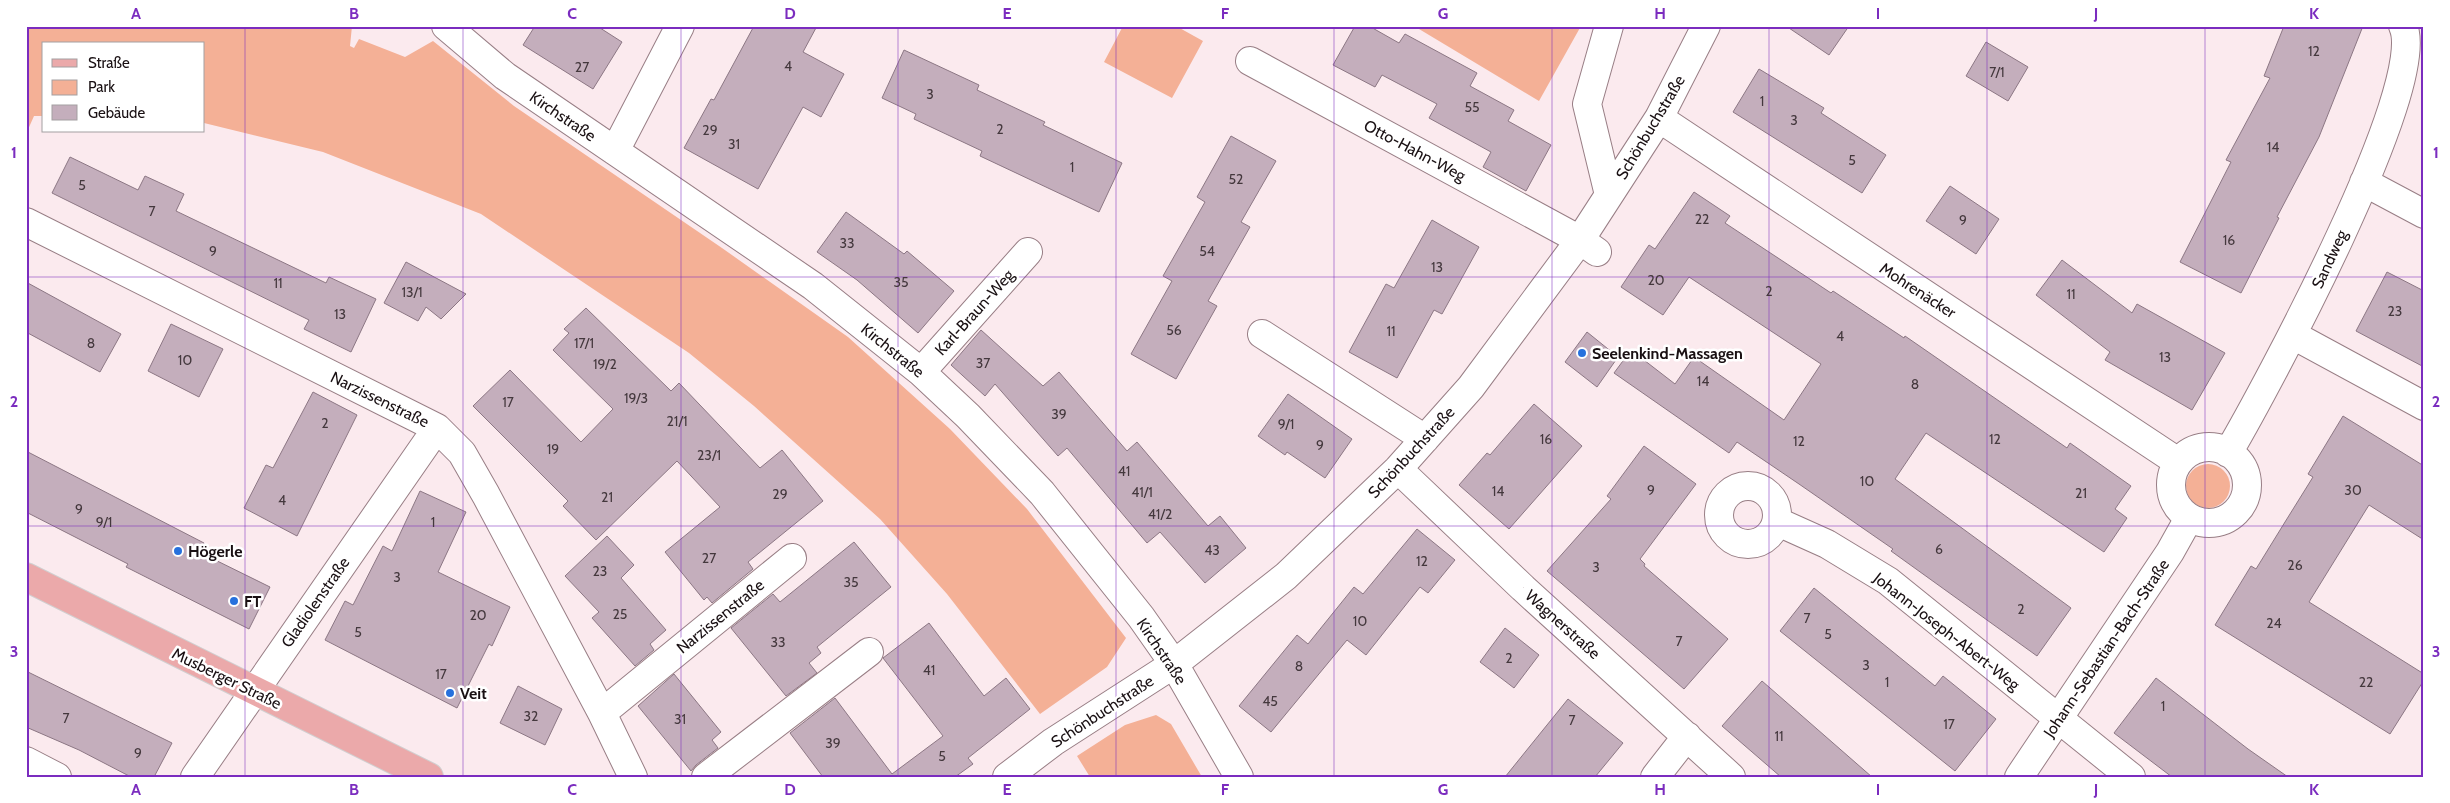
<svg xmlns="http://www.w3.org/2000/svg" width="2450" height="803" viewBox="0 0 2450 803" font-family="Cabin,sans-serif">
<rect width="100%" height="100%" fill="#fbeaee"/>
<path fill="#f4b096" d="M26 26H352L350 46 354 48 359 39 405 57 433 41 514 106 722 248 848 337 950 429 1027 509 1126 638 1107 667 1040 714 947 594 880 519 754 406 689 353 481 214 323 152 204 123V44H44V116H34L26 134Z
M1123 26H1176L1203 41 1172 98 1104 62Z
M1414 26H1581L1539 101Z
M2186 486a22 22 0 1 1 44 0a22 22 0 1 1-44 0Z
M1156 715 1171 724 1202 777H1090L1077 756 1125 725Z"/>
<path fill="#c4aebc" stroke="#8c7784" d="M535 26H597L622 42 593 89 523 45Z
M754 26H817L803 52 844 74 821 117 803 107 758 189 684 148 711 99 714 100Z
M1355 26H1369L1399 43 1405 34 1477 73 1470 86 1514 110 1508 121 1551 145 1526 191 1483 167 1491 152 1429 118 1437 104 1382 75 1375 87 1333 65Z
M1786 26H1849L1829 55Z
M2284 26H2363L2319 137 2277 217 2279 218 2241 293 2180 262 2231 162 2226 160 2270 78 2264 76Z
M1986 42 2028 67 2008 101 1966 76Z
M904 50 979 85 977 90 1045 122 1043 125 1122 163 1099 212 980 156 982 151 914 119 916 114 882 98Z
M1759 69 1824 108 1821 113 1886 155 1862 193 1733 112Z
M1231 136 1276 161 1241 222 1250 227 1208 301 1217 306 1176 379 1131 354 1172 281 1163 276 1205 202 1197 197Z
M70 157 138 190 145 176 184 194 176 211 326 283 329 277 376 299 351 352 304 329 309 320 52 193Z
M1950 186 1999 219 1976 254 1926 221Z
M1694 192 1730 216 1725 223 1831 293 1833 291 1904 338 1905 336 2067 448 2070 443 2131 486 2115 509 2127 518 2104 552 1926 433 1895 479 2071 608 2037 656 1891 551 1893 549 1799 484 1737 442 1729 453 1614 373 1631 350 1675 384 1694 357 1784 420 1821 364 1689 277 1663 315 1621 287 1649 245 1655 249Z
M846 212 904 254 907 251 954 291 918 333 857 280 817 252Z
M1432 220 1479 247 1442 314 1434 310 1397 378 1349 352 1386 284 1394 288Z
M2062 260 2132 313 2137 304 2225 353 2192 410 2105 360 2110 352 2036 295Z
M406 262 466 294 441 319 426 307 418 321 384 303Z
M2387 272 2424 291V367L2356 331Z
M26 282 121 334 100 372 26 332Z
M586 308 671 391 679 383 760 468 782 450 823 501 748 562 753 569 712 603 707 597 704 600 665 552 720 507 677 461 596 540 563 506 568 501 473 406 510 370 581 442 613 409 553 350 569 333 564 329Z
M171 324 223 349 199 397 148 371Z
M981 330 1043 386 1059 372 1127 451 1137 442 1208 526 1220 516 1246 548 1205 583 1160 532 1147 543 1067 448 1058 456 995 384 985 396 951 365Z
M1587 332 1618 357 1597 387 1565 362Z
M313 392 357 415 297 536 244 508 266 465 273 468Z
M1288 394 1352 439 1325 478 1287 452 1285 455 1258 436Z
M1534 404 1582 446 1509 529 1459 485 1487 453 1490 455Z
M2343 416 2424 466V540L2369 505 2309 602 2424 674V680L2390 734 2215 625 2251 566 2256 569 2285 522 2313 477 2308 474Z
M1644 446 1696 484 1640 559 1645 564 1644 566 1728 639 1684 689 1547 571 1611 499 1607 496Z
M26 451 204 543 199 552 270 587 249 629 126 567 128 564 26 512Z
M420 491 466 512 438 572 510 607 492 646 489 644 457 708 325 640 345 601 353 605 383 546 392 551Z
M1417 529 1455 560 1428 593 1420 587 1366 655 1347 640 1271 732 1239 706 1297 635 1308 644 1354 587 1363 594Z
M607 536 634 565 621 578 666 630 650 644 654 650 635 666 592 618 599 612 565 576Z
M854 542 891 587 817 647 821 653 809 663 817 673 786 696 731 628 773 594 780 602Z
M1814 588 1935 686 1943 676 1996 719 1955 771 1780 631Z
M929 623 984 696 1006 678 1030 709 968 758 973 764 955 777H823L790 733 835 698 892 774 943 736 883 658Z
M1505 628 1539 655 1514 688 1480 662Z
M26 671 172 743 154 777H131L79 750 26 727Z
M674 674 721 732 712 740 718 748 696 765 691 771 638 706Z
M2156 678 2248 749 2288 777H2172L2114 733Z
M1762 681 1872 777H1781L1722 726Z
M518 686 562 709 545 745 500 723Z
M1568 699 1623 743 1595 777H1505Z"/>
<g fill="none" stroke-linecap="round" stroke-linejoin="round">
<g stroke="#987e85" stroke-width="30">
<path id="minor" d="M446 26 505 76 813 286 921 372 968 416 1042 493 1141 617 1174 664 1239 777
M1609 26 1587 104 1609 195
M1250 61 1580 240 1597 252
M1659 118 2178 462
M615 151 680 26
M2364 182 2424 214
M26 222 437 428 462 453 486 495 602 713 633 777
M1262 334 1425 439
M2293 335 2424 406
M921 372 1028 252
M2171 485a38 38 0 1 1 76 0a38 38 0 1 1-76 0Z
M2228 453C2265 390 2430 85 2403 26
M1398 469 1523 588 1731 777
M1719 515a29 29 0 1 1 58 0a29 29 0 1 1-58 0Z
M1778 522 1827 544 1888 581 2131 777
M602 713 792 558
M26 761 57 777
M195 777 437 428
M706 777 869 652
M1007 777 1053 742 1174 664 1286 576 1398 469 1471 387 1580 240 1659 118 1706 26
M1655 777 1687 736
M2019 777 2170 552 2189 518"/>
</g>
<g stroke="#d1cfd0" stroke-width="30">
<path id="major" d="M26 577 429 777"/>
</g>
<use href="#minor" stroke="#fff" stroke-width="28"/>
<use href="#major" stroke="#eba9aa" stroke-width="28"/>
</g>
<path fill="none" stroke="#7b2cbf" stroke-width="1" stroke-opacity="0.55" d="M245 26V777M463 26V777M681 26V777M898 26V777M1116 26V777M1334 26V777M1552 26V777M1769 26V777M1987 26V777M2205 26V777M26 277H2424M26 526H2424"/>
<g fill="#2771dd" stroke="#fff" stroke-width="2">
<circle cx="1582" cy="353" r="5"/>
<circle cx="178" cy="551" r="5"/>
<circle cx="234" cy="601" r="5"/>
<circle cx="450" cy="693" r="5"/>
</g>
<g text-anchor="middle" stroke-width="5" stroke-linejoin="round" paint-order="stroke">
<g font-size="14" fill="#44383d">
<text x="2314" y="56">12</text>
<text x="788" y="71">4</text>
<text x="582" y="72">27</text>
<text x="1997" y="77">7/1</text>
<text x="930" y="99">3</text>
<text x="1762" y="106">1</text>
<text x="1472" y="112">55</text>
<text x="1794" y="125">3</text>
<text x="1000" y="134">2</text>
<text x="710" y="135">29</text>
<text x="734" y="149">31</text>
<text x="2273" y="152">14</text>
<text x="1852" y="165">5</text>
<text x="1072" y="172">1</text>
<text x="1236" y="184">52</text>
<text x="82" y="190">5</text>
<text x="152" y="216">7</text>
<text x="1702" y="224">22</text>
<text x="1963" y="225">9</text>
<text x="2229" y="245">16</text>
<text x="847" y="248">33</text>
<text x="213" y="256">9</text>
<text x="1207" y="256">54</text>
<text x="1437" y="272">13</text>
<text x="1656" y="285">20</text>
<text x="901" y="287">35</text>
<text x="278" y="288">11</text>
<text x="1769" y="296">2</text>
<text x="412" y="297">13/1</text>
<text x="2071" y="299">11</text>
<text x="2395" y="316">23</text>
<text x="340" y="319">13</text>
<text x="1174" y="335">56</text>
<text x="1391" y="336">11</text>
<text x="1840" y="341">4</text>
<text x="91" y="348">8</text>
<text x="584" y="348">17/1</text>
<text x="2165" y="362">13</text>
<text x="185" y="365">10</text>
<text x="983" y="368">37</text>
<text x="605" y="369">19/2</text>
<text x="1703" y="386">14</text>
<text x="1915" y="389">8</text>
<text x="636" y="403">19/3</text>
<text x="508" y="407">17</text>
<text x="1059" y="419">39</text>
<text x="677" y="426">21/1</text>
<text x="325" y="428">2</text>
<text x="1286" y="429">9/1</text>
<text x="1546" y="444">16</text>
<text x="1995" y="444">12</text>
<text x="1799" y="446">12</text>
<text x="1320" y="450">9</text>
<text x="553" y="454">19</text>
<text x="709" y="460">23/1</text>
<text x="1124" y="476">41</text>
<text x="1867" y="486">10</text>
<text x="1651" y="495">9</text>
<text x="2353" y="495">30</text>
<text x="1498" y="496">14</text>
<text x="1142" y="497">41/1</text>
<text x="2081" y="498">21</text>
<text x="780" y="499">29</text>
<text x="607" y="502">21</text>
<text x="282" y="505">4</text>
<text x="79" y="514">9</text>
<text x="1160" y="519">41/2</text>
<text x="104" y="527">9/1</text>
<text x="433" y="527">1</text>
<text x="1939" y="554">6</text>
<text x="1212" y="555">43</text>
<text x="709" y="563">27</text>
<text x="1422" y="566">12</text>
<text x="2295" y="570">26</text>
<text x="1596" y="572">3</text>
<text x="600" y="576">23</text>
<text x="397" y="582">3</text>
<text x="851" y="587">35</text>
<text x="2021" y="614">2</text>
<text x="620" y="619">25</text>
<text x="478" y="620">20</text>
<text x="1807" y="623">7</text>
<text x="1360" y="626">10</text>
<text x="2274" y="628">24</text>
<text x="358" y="637">5</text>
<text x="1828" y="639">5</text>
<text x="1679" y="646">7</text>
<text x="778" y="647">33</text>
<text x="1509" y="663">2</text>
<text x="1866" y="670">3</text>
<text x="1299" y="671">8</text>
<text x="929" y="675">41</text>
<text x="441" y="679">17</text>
<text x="1887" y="687">1</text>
<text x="2366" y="687">22</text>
<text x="1270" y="706">45</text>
<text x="2163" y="711">1</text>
<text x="531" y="721">32</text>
<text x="66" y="723">7</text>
<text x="680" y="724">31</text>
<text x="1572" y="725">7</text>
<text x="1949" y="729">17</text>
<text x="1779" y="741">11</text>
<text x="833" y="748">39</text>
<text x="138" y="758">9</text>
<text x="942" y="761">5</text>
</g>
<g font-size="16" fill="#191013" stroke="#fff">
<text transform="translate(563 116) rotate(34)" y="6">Kirchstraße</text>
<text transform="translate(1650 127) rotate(-59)" y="6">Schönbuchstraße</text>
<text transform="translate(1415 150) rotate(28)" y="6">Otto-Hahn-Weg</text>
<text transform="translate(2329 259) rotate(-65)" y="6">Sandweg</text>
<text transform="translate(1918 290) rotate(33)" y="6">Mohrenäcker</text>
<text transform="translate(974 312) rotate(-48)" y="6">Karl-Braun-Weg</text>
<text transform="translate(893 350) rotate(39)" y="6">Kirchstraße</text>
<text transform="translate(380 399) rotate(26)" y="6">Narzissenstraße</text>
<text transform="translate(1411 452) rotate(-47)" y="6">Schönbuchstraße</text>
<text transform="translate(315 602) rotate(-55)" y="6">Gladiolenstraße</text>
<text transform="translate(720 616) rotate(-39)" y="6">Narzissenstraße</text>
<text transform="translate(1563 624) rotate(42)" y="6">Wagnerstraße</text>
<text transform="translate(1947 631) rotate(38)" y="6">Johann-Joseph-Abert-Weg</text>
<text transform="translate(2106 648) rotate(-56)" y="6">Johann-Sebastian-Bach-Straße</text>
<text transform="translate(1162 651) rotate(56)" y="6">Kirchstraße</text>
<text transform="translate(227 678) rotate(26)" y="6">Musberger Straße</text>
<text transform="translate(1102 711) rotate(-33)" y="6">Schönbuchstraße</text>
</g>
<g font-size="16" font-weight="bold" fill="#191013" stroke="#fff" text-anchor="start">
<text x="1592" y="359">Seelenkind-Massagen</text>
<text x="188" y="557">Högerle</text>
<text x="244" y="607">FT</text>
<text x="460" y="699">Veit</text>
</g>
</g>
<rect width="2450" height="803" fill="none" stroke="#ffffff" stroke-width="55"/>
<rect x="42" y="42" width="162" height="90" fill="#ffffff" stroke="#a39fa1"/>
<rect x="52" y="59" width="25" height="8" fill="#eba9aa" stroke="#a39fa1"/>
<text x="88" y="68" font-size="15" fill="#191013">Straße</text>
<rect x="52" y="80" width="25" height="15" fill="#f4b096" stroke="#a39fa1"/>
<text x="88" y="92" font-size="15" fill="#191013">Park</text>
<rect x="52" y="105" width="25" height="15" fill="#c4aebc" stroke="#a39fa1"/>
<text x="88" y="118" font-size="15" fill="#191013">Gebäude</text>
<rect x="28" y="28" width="2394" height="748" fill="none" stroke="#7b2cbf" stroke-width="2"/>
<g font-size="16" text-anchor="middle" font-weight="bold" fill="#7b2cbf">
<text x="136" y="19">A</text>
<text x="354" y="19">B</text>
<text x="572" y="19">C</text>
<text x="790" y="19">D</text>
<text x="1007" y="19">E</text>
<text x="1225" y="19">F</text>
<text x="1443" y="19">G</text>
<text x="1660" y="19">H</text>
<text x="1878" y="19">I</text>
<text x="2096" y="19">J</text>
<text x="2314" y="19">K</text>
<text x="14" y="158">1</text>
<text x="2436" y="158">1</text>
<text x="14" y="407">2</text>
<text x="2436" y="407">2</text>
<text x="14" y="657">3</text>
<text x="2436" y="657">3</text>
<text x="136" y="795">A</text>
<text x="354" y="795">B</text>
<text x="572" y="795">C</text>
<text x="790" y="795">D</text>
<text x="1007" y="795">E</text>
<text x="1225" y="795">F</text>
<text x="1443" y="795">G</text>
<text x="1660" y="795">H</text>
<text x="1878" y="795">I</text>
<text x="2096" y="795">J</text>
<text x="2314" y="795">K</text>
</g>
</svg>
